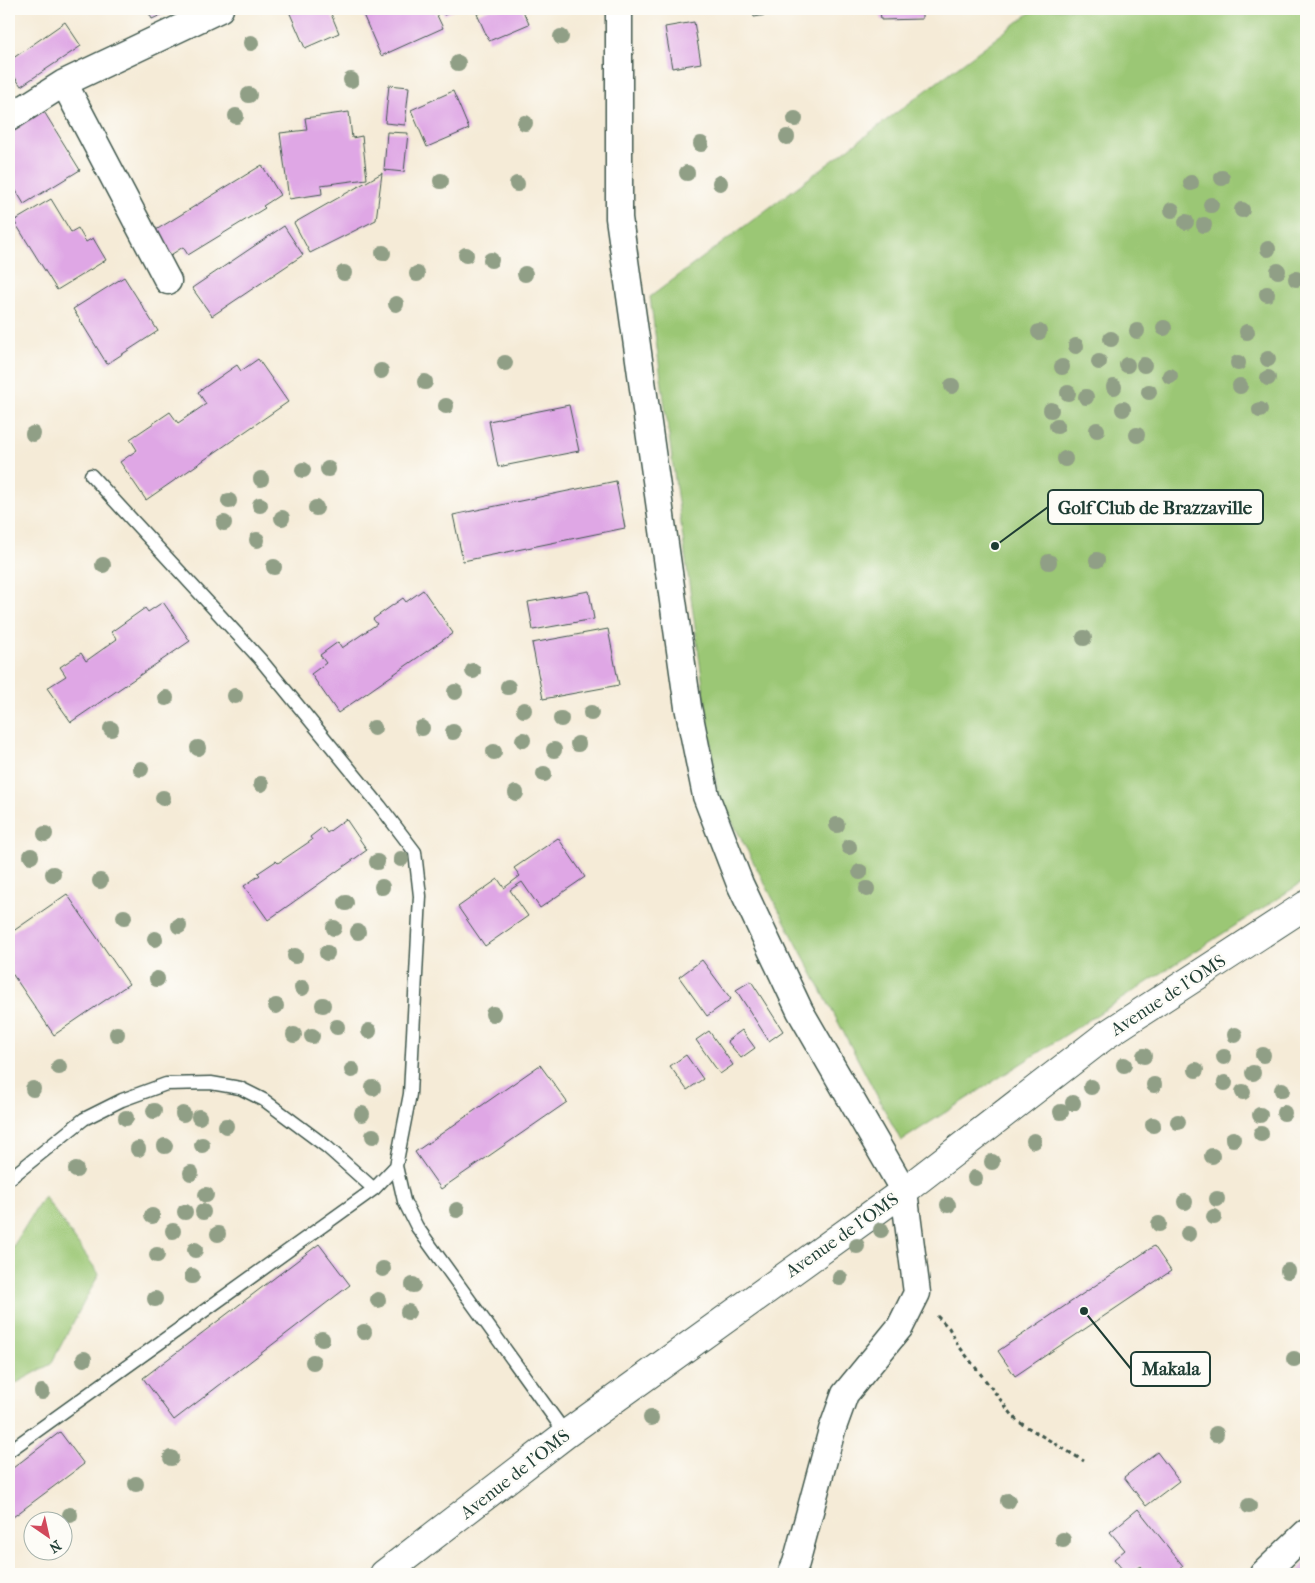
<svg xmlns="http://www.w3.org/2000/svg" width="1315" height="1583" viewBox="0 0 1315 1583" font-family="'IM FELL French Canon',serif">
<rect width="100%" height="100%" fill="#fdfcf7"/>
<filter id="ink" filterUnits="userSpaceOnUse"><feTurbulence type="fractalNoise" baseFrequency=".02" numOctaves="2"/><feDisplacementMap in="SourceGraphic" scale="10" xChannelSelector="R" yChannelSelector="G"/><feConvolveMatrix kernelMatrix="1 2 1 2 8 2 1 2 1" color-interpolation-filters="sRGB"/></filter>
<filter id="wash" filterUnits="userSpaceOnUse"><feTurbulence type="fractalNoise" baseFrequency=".0096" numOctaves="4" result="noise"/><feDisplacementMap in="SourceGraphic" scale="20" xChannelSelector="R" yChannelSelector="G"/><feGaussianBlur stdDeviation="1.12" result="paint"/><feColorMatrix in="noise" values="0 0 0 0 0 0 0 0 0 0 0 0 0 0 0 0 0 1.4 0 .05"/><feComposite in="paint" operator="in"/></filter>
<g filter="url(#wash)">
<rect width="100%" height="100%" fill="#f5ebd7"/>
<path fill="#9bc774" stroke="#5d8254" d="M1035 9H1306V880L901 1141 718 795 650 297Z
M44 1196 99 1274 51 1364 9 1387V1253Z"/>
<g id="blocks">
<path fill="#dfa7e5" d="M147 9H174L152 19Z
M288 9H329L339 33 305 48Z
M364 9H434L443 28 381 56 361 10Z
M442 9H457L444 15Z
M490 9H522L529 24 489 41 477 14Z
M752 9H798V10L754 17Z
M880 9H922V19L881 20Z
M65 22 81 46 21 86 9 69V61Z
M694 22 701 63 672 68 665 27Z
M389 85 409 87 405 125 385 123Z
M453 91 469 129 427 147 411 110Z
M43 110 80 170 24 204 9 179V131Z
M349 112 352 138 362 136 367 179 321 185 322 194 289 199 280 133 307 130 305 118Z
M387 132 408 133 404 172 384 170Z
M262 165 280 195 263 206 265 208 188 255 183 247 166 258 151 233Z
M382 173 376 220 310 253 294 223Z
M51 199 71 232 78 228 86 242 93 238 106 260 57 290 14 221Z
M284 226 303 255 212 316 192 288Z
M124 277 158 331 107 364 73 309Z
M258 359 288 402 146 500 120 462 137 450 130 439 170 412 178 423 206 404 198 392 237 365 241 371Z
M569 405 579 451 498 467 489 421Z
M616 481 625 528 463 561 453 515Z
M423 590 453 633 338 713 311 674 326 663 320 655 338 642 342 648 377 624 373 619 403 598 406 602Z
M589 591 594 619 533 630 528 602Z
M163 602 190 641 71 722 47 688 66 676 60 667 81 653 86 661 117 639 111 632 145 608 148 612Z
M608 629 619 685 543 699 532 643Z
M346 819 367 850 268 920 244 886 260 875 258 873 276 861 278 863 312 840 310 837 323 827 327 833Z
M558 838 585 877 540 908 522 882 510 890 528 916 485 946 458 907 498 879 504 888 520 876 514 868Z
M67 894 129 984 54 1035 9 969V934Z
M702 960 731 999 707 1016 679 977Z
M751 981 783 1031 769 1041 736 990Z
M742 1030 755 1048 741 1058 727 1041Z
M709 1031 733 1065 720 1074 696 1040Z
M686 1055 703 1079 687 1090 670 1066Z
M540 1065 567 1102 441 1189 415 1152Z
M319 1244 350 1285 174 1420 143 1378Z
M1154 1246 1171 1271 1015 1376 998 1351Z
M60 1432 84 1464 9 1520V1471Z
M1157 1452 1179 1481 1146 1506 1124 1477Z
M1138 1509 1183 1566 1173 1574H1147L1140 1566 1129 1574H1126L1114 1559 1125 1550 1110 1532Z
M1306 1561V1574H1296Z"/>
</g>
</g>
<g filter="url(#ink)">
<use href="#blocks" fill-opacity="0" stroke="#3f574c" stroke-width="1"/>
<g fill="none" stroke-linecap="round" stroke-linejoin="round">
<g stroke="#3f574c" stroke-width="15">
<path id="lane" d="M91 475 260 659 380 806 415 852 420 896 410 1094 396 1166 404 1201 417 1227 566 1434
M9 1179 84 1119 122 1100 166 1084 211 1083 240 1088 264 1100 327 1147 374 1189
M9 1451 374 1189 396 1166"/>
</g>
<g stroke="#3f574c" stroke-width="29">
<path id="street" d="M619 9V218L688 707 706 796 740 884 800 1011 904 1191 917 1293 900 1327 845 1394 832 1430 796 1563 791 1574
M64 83 168 281
M9 118 64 83 220 9
M1263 1574 1306 1533"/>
</g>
<g stroke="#3f574c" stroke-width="30">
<path id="secondary" d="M384 1574 566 1434 904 1191 1106 1035 1306 905"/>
</g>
<path stroke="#3f574c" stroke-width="3" stroke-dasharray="4 4" stroke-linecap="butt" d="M937 1316 949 1328 958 1345 1017 1421 1084 1461"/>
<use href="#lane" stroke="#fff" stroke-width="12"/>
<use href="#street" stroke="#fff" stroke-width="26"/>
<use href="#secondary" stroke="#fff" stroke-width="28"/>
</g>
<g fill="#909f86">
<circle cx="561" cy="37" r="8"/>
<circle cx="251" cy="43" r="8"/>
<circle cx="458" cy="63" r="8"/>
<circle cx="351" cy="80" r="8"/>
<circle cx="249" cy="95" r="8"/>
<circle cx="236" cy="116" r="8"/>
<circle cx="795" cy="119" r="8"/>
<circle cx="525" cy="123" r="8"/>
<circle cx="787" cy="137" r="8"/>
<circle cx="701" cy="144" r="8"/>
<circle cx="687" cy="173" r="8"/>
<circle cx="1222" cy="178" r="8"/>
<circle cx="441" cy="181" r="8"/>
<circle cx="720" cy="183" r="8"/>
<circle cx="1191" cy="183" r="8"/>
<circle cx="517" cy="184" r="8"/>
<circle cx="1211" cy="205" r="8"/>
<circle cx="1172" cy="210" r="8"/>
<circle cx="1242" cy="210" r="8"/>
<circle cx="1186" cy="222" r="8"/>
<circle cx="1204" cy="225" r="8"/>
<circle cx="1268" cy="249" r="8"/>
<circle cx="383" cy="253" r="8"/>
<circle cx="466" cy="255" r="8"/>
<circle cx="491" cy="260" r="8"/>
<circle cx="1278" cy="271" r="8"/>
<circle cx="344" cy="273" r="8"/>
<circle cx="417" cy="274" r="8"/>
<circle cx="525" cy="274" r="8"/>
<circle cx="1296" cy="279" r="8"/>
<circle cx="1267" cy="294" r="8"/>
<circle cx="396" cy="304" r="8"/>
<circle cx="1164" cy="328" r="8"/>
<circle cx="1137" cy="331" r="8"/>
<circle cx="1039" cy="332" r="8"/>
<circle cx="1247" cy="332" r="8"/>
<circle cx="1111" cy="339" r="8"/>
<circle cx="1076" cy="346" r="8"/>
<circle cx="1268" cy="359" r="8"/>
<circle cx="1099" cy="362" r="8"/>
<circle cx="505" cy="363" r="8"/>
<circle cx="1238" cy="363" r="8"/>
<circle cx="1127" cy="365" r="8"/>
<circle cx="1144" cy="365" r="8"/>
<circle cx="1062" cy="367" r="8"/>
<circle cx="381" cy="371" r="8"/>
<circle cx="1170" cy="376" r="8"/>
<circle cx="1268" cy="378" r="8"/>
<circle cx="425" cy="382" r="8"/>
<circle cx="952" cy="386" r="8"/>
<circle cx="1240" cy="386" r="8"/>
<circle cx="1114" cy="387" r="8"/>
<circle cx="1149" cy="392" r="8"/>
<circle cx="1068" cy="393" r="8"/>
<circle cx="1086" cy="397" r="8"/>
<circle cx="446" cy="406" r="8"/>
<circle cx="1123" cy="409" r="8"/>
<circle cx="1051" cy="410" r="8"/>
<circle cx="1260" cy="410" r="8"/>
<circle cx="1057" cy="426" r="8"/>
<circle cx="1097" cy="430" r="8"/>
<circle cx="33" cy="434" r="8"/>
<circle cx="1137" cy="435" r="8"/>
<circle cx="1065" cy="459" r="8"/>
<circle cx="328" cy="469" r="8"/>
<circle cx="303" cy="470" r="8"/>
<circle cx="261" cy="479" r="8"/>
<circle cx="229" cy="501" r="8"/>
<circle cx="260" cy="505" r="8"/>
<circle cx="316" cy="508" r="8"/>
<circle cx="282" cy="518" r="8"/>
<circle cx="224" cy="523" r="8"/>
<circle cx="257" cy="540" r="8"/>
<circle cx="1097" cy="560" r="8"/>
<circle cx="1049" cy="562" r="8"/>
<circle cx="103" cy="565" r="8"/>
<circle cx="274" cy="567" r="8"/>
<circle cx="1084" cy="638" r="8"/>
<circle cx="473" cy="671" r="8"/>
<circle cx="508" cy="687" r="8"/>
<circle cx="455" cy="692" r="8"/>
<circle cx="235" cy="696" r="8"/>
<circle cx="166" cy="698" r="8"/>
<circle cx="524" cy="710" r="8"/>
<circle cx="591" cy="713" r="8"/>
<circle cx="561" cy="719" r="8"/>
<circle cx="374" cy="728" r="8"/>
<circle cx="422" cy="728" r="8"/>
<circle cx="111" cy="729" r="8"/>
<circle cx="453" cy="732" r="8"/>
<circle cx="523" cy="740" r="8"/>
<circle cx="578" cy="744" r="8"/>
<circle cx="198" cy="748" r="8"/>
<circle cx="554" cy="750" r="8"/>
<circle cx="494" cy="752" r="8"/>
<circle cx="141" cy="769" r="8"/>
<circle cx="544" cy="774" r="8"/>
<circle cx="261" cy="784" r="8"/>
<circle cx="516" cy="793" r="8"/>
<circle cx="163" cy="798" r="8"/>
<circle cx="837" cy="825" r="8"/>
<circle cx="45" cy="834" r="8"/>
<circle cx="849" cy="847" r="8"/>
<circle cx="31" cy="856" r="8"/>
<circle cx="401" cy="859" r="8"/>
<circle cx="377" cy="862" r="8"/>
<circle cx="860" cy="872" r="8"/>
<circle cx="53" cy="874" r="8"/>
<circle cx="100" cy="881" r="8"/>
<circle cx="382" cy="887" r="8"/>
<circle cx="867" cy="889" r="8"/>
<circle cx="346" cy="903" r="8"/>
<circle cx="124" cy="917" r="8"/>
<circle cx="179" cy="926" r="8"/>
<circle cx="334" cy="928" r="8"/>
<circle cx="358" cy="932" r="8"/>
<circle cx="155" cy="939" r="8"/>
<circle cx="327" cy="953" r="8"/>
<circle cx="295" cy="956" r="8"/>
<circle cx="157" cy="979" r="8"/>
<circle cx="302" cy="988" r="8"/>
<circle cx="323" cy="1005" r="8"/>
<circle cx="276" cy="1006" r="8"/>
<circle cx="493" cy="1014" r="8"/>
<circle cx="337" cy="1027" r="8"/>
<circle cx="369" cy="1031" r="8"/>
<circle cx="117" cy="1034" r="8"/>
<circle cx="294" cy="1035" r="8"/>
<circle cx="1235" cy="1035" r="8"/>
<circle cx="312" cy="1036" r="8"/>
<circle cx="1263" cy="1055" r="8"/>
<circle cx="1144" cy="1056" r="8"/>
<circle cx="1224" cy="1057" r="8"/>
<circle cx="1124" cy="1065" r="8"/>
<circle cx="59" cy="1067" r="8"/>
<circle cx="352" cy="1070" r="8"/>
<circle cx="1196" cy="1070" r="8"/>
<circle cx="1253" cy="1073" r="8"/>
<circle cx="1225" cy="1083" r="8"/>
<circle cx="1154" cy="1085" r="8"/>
<circle cx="1091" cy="1087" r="8"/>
<circle cx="373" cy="1088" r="8"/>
<circle cx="33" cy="1089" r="8"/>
<circle cx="1282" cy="1090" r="8"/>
<circle cx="1243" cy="1092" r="8"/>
<circle cx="1073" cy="1103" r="8"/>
<circle cx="154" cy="1111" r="8"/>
<circle cx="1061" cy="1112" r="8"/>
<circle cx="1284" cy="1113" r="8"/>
<circle cx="183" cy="1114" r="8"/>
<circle cx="362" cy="1114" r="8"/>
<circle cx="1260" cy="1115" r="8"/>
<circle cx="199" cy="1117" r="8"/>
<circle cx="126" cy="1118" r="8"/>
<circle cx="1178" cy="1122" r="8"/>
<circle cx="1153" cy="1125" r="8"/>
<circle cx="226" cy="1126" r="8"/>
<circle cx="1261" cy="1134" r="8"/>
<circle cx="373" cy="1136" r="8"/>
<circle cx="1233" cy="1139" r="8"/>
<circle cx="1034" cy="1141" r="8"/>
<circle cx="202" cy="1145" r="8"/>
<circle cx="165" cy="1146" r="8"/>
<circle cx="138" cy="1149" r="8"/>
<circle cx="1212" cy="1156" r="8"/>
<circle cx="992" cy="1162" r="8"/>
<circle cx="76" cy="1170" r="8"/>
<circle cx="191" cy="1173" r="8"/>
<circle cx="975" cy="1178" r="8"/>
<circle cx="206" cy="1195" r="8"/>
<circle cx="1217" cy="1199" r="8"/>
<circle cx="1185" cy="1202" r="8"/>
<circle cx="948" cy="1205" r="8"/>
<circle cx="457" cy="1210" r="8"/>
<circle cx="185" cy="1212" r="8"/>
<circle cx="203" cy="1212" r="8"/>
<circle cx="152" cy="1216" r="8"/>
<circle cx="1214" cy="1217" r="8"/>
<circle cx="1159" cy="1224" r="8"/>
<circle cx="881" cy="1230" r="8"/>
<circle cx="173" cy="1231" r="8"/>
<circle cx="218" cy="1234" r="8"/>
<circle cx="1188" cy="1234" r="8"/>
<circle cx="857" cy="1246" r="8"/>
<circle cx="195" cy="1250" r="8"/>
<circle cx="157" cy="1255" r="8"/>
<circle cx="383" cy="1269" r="8"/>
<circle cx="1288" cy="1271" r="8"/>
<circle cx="192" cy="1276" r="8"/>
<circle cx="840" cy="1278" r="8"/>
<circle cx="413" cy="1285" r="8"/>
<circle cx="155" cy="1299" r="8"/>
<circle cx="378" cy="1300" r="8"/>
<circle cx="408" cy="1312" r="8"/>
<circle cx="364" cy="1332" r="8"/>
<circle cx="322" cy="1339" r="8"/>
<circle cx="84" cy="1359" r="8"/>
<circle cx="1294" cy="1359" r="8"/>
<circle cx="313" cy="1362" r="8"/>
<circle cx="42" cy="1392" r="8"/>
<circle cx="651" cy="1418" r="8"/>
<circle cx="1216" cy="1434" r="8"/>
<circle cx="171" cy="1458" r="8"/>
<circle cx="136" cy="1484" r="8"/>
<circle cx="1008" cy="1501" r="8"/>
<circle cx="1249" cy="1506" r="8"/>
<circle cx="70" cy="1515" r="8"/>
<circle cx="1063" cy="1540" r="8"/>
</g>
</g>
<g text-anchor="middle" stroke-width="5" stroke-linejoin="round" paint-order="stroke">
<g font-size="18" fill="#1f3d34" stroke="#fdfcf7">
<text transform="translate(1168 995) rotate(-33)" y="6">Avenue de l'OMS</text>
<text transform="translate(842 1235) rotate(-35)" y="6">Avenue de l'OMS</text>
<text transform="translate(515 1474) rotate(-38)" y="6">Avenue de l'OMS</text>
</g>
</g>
<path fill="none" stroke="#1f3d34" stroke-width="2" d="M995 546L1048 507M1084 1311L1131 1369"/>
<g fill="#1f3d34" stroke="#fdfcf7" stroke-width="2">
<circle cx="995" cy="546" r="5"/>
<circle cx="1084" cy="1311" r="5"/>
</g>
<g fill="#fdfcf7" stroke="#1f3d34" stroke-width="2">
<rect x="1048" y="490" width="215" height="34" rx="5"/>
<rect x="1131" y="1352" width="79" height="34" rx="5"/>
</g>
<g font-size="19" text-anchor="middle" font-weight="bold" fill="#1f3d34">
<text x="1155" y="514">Golf Club de Brazzaville</text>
<text x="1171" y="1375">Makala</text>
</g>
<rect width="1315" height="1583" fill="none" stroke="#fdfcf7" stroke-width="30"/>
<g transform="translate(48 1536) rotate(146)"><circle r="24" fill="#fdfcf7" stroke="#a4b0a9"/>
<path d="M0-4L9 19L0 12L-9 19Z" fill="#d1495b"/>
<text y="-8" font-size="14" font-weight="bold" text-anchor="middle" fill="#1f3d34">N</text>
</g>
</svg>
